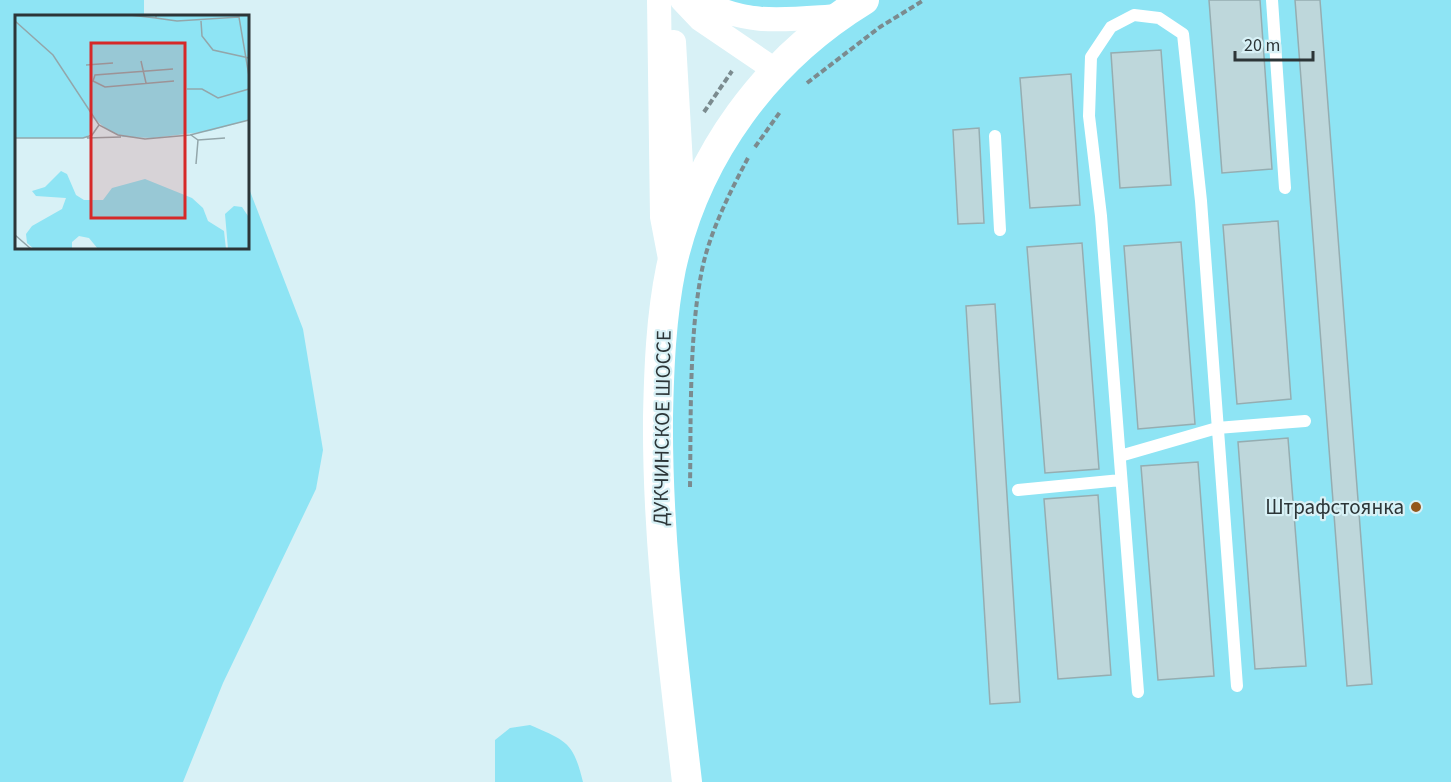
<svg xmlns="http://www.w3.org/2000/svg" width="1451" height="782" viewBox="0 0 1451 782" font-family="'Source Sans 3',sans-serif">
<rect width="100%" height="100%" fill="#d8f1f6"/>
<path fill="#8ee4f4" d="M0 0H144V16H16V248H248V186L303 329 323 450 316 489 223 683 183 782H0Z
M702 0H1451V782H692L660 519 671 269 700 186 837 16Z
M530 725C566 741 573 741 583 782H495V740L510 728Z"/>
<path fill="#bed7db" stroke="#95adb1" stroke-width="1.5" d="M1209 0H1260L1272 169 1222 173Z
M1295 0H1320L1372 684 1347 686Z
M1161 50 1171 185 1120 188 1111 53Z
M1071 74 1080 205 1030 208 1020 78Z
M979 128 984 223 958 224 953 130Z
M1278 221 1291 399 1237 404 1223 225Z
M1181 242 1195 424 1138 429 1124 246Z
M1082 243 1099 469 1045 473 1027 247Z
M995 304 1020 702 990 704 966 306Z
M1288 438 1306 666 1255 669 1238 442Z
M1198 462 1214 676 1158 680 1141 466Z
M1098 495 1111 675 1058 679 1044 499Z"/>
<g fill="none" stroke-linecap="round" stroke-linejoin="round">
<path stroke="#7b8b8f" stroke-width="4" stroke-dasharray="6 3" stroke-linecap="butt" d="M807 83 880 27 924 0
M704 112 732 71
M755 147 780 112
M690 487C691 421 689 339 701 275 708 235 730 192 749 156"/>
<path stroke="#fff" stroke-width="12" d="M1272 0 1285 188
M995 136 1000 230
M1120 456 1217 428 1305 421
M1018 490 1121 480
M1138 692 1101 216 1089 116 1091 57 1111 27 1134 15 1159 18 1183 34 1201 201 1237 686"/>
<path stroke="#fff" stroke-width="24" d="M659 0 662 217 671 264
M682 0 700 19 775 70
M702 0C744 27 791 19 838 16
M674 42 684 217"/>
<path stroke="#fff" stroke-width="30" d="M687 782C673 660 657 540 658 417 659 368 661 317 671 268 696 155 766 60 864 0"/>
</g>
<circle fill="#94571b" stroke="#d8f1f6" stroke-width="2" cx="1416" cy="507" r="6"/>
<g text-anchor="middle" stroke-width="4.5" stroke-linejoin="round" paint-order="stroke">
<g font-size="21" fill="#2c3537" stroke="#d8f1f6">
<text transform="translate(662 428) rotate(-89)" y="7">ДУКЧИНСКОЕ ШОССЕ</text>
</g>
<g font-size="21" fill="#2c3537" stroke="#d8f1f6" text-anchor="end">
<text x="1404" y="514">Штрафстоянка</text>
</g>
</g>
<g transform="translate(15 15)">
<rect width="234" height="234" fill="#d8f1f6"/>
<path d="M0 0H234V105L195 116 138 123 108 122 94 116 78 103 74 120 68 123H0ZM46 156 52 159 61 180 69 185H88L97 173 130 164 177 183 188 193 193 206 209 216 211 234H83L74 223 64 221 57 227V234H19L12 228 11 219 17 211 47 194 51 183 21 181 17 176 30 172ZM219 191 227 192 233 201 234 234H213L210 199Z" fill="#8ee4f4"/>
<path fill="none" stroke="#93a6aa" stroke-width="1.5" d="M115 0 141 3M141 0V3L162 6 224 2 234 61M0 6 38 40 84 110 103 120 130 124 175 120 234 105M186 6 187 21 198 35 234 43M126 46 131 68M71 50 98 48M158 54 80 60 78 66 90 72 159 66M172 74H187L203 83 234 74M176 120 183 125 210 123M0 123H68L77 120 84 110M72 123 106 122M181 149 183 125M0 220 16 234"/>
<path fill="#d62828" fill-opacity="0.15" stroke="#d62828" stroke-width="3" d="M76 28H170V203H76Z"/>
<rect width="234" height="234" fill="none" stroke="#2c3537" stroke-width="3"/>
</g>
<path d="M1235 51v9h78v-9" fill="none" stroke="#2c3537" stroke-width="3"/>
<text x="1244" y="51" font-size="18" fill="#2c3537" stroke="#d8f1f6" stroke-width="4.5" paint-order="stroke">20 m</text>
</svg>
